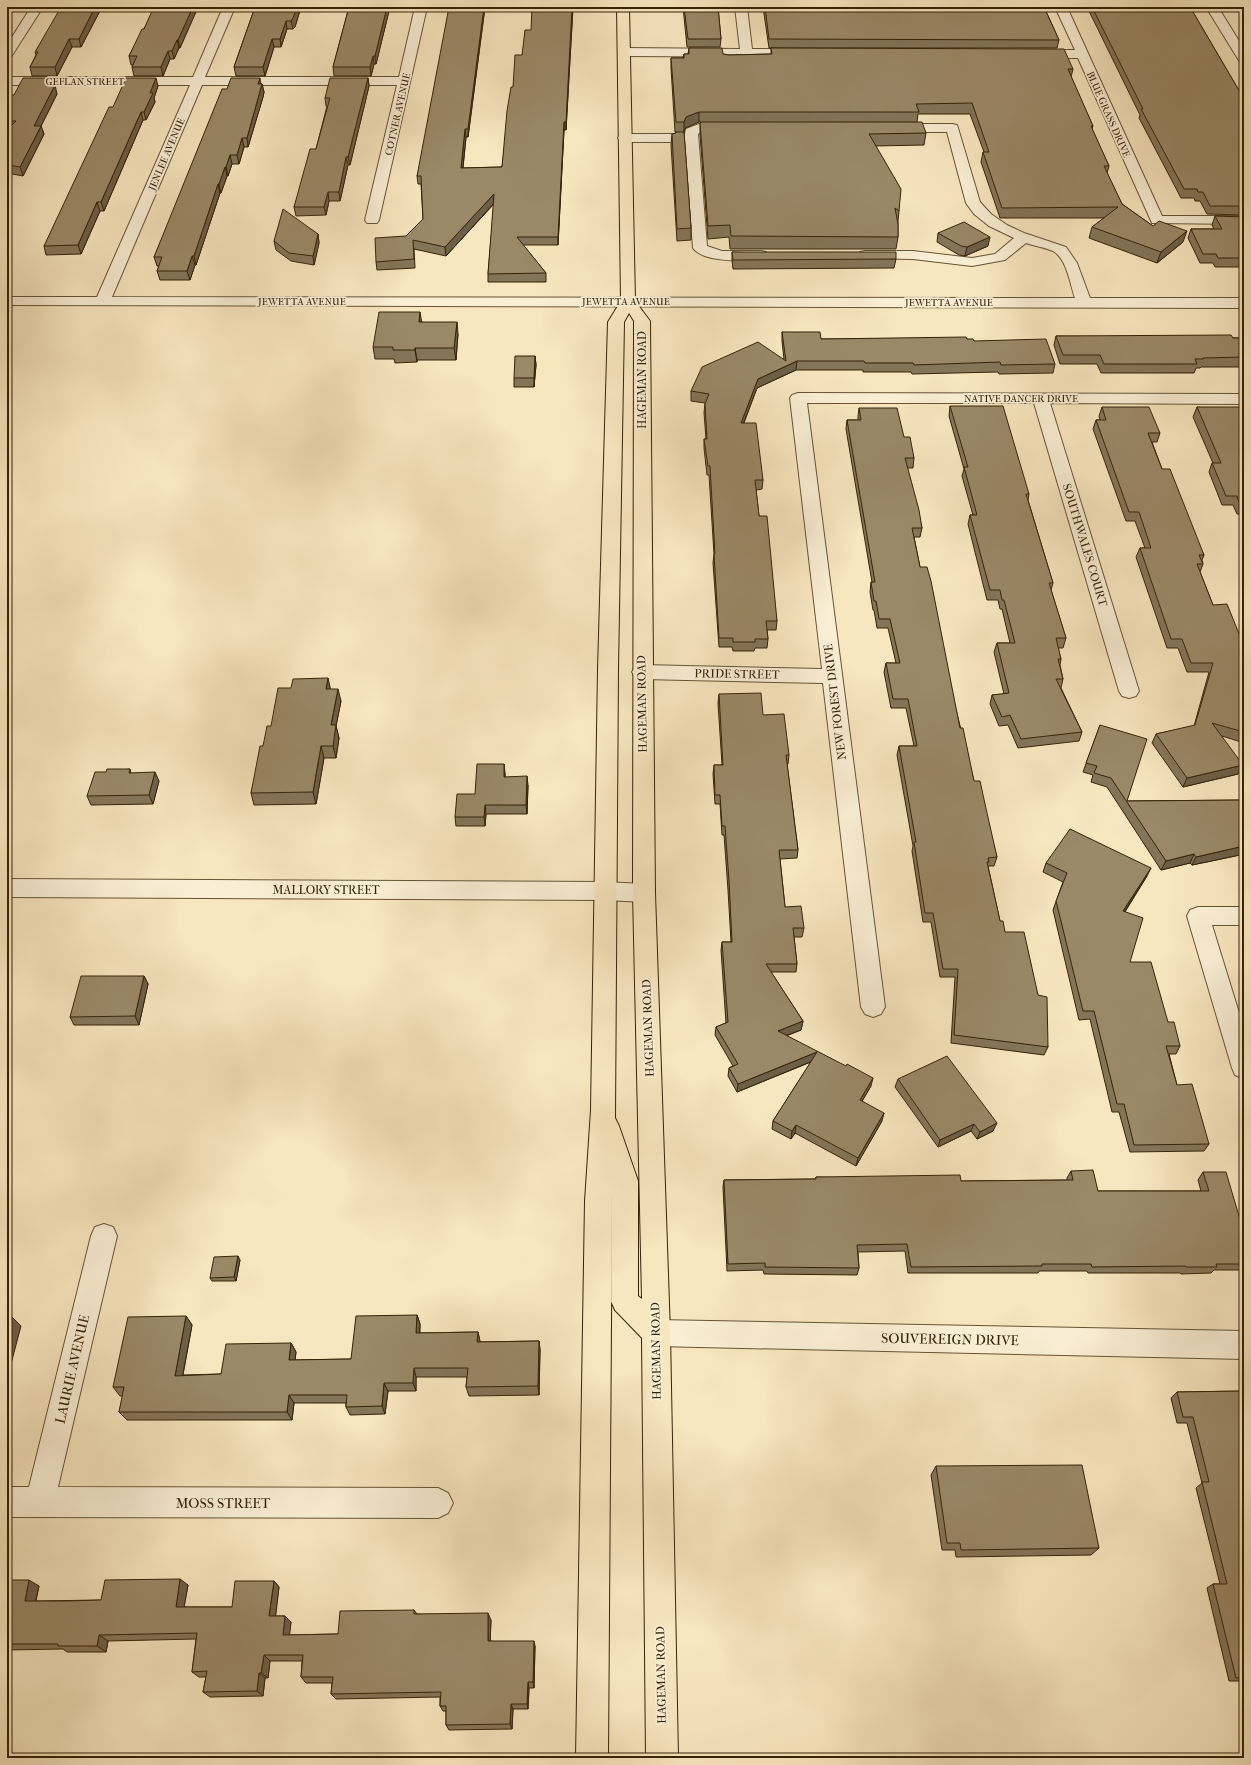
<svg xmlns="http://www.w3.org/2000/svg" width="1251" height="1765" viewBox="0 0 1251 1765" font-family="'IM FELL French Canon',serif">
<rect width="100%" height="100%" fill="#f8e6bf"/>
<filter id="stains"><feTurbulence type="fractalNoise" baseFrequency=".005" numOctaves="4"/><feColorMatrix values="0 0 0 0 .2 0 0 0 0 .09 0 0 0 0 .02 0 0 0 .5 -.17"/></filter>
<radialGradient id="worn" r=".72"><stop offset=".6" stop-color="#630" stop-opacity="0"/><stop offset="1" stop-color="#630" stop-opacity=".3"/></radialGradient>
<g fill="none" stroke-linecap="round" stroke-linejoin="round">
<g stroke="#665435" stroke-width="2">
<path id="minor" d="M31 7H43L11 57 7 58V45Z
M223 7H235L205 77H399L415 7H427L379 220 377 223H367L365 220 397 85H202L112 297 1075 298C1070 284 1067 259 1053 251 1044 247 1034 246 1026 243L1005 260 972 266 913 259 860 258 858 255 860 252 865 251H913L972 258 995 254 1014 238 989 226 974 214 966 203 947 132H895L890 131 889 128 890 125 895 124H952L957 125 958 128 980 202 991 214 1007 225 1024 233 1066 247 1077 263 1090 298H1244V308L7 305V297H97L190 85H7V77H193Z
M735 7H747L752 49H801L805 50 807 53 805 56 801 57 624 56 620 55 618 52 620 49 624 48 740 49Z
M1055 7H1067L1162 216H1244V224L1152 223 1078 58H1037L1033 57 1031 54 1033 51 1037 50H1075Z
M1206 7H1218L1244 49V63L1240 62 1238 59Z
M699 124H729L734 125 735 128 734 131 701 132 698 134 707 246 722 251H761L766 252 768 255 766 258C750 262 703 263 693 248L685 142H625L620 141 618 138 620 135 625 134H685L686 129Z
M798 393 1244 394V404L1050 403 1139 691 1136 696 1129 698 1122 696 1119 691 1034 403H807L885 1007 881 1014 873 1017 865 1014 861 1007 823 683 642 679 635 677 632 672 635 667 642 665 822 669 790 398 792 395Z
M7 879 605 882 644 884 652 887 655 893 652 899 644 902 605 900 7 897Z
M1198 907H1244V925H1212L1244 1029V1079L1235 1075 1232 1068 1187 916 1190 910Z
M104 1224 113 1227 117 1236 58 1487 438 1488 448 1493 453 1503 448 1513 438 1518 7 1517V1487H29L91 1236 95 1227Z
M656 1320 1244 1331V1359L656 1346 646 1343 642 1333 646 1323Z"/>
</g>
<g stroke="#352307" stroke-width="2">
<path id="major" d="M617 7H629L635 301 650 321 655 893 670 1333 678 1758H646L642 1338 615 1310 611 1301 612 1180 608 1758H576L585 1201 591 1110 598 669 608 322 621 301ZM629 313 634 321 633 893 642 1299 638 1296V1181L619 1126 615 1118 618 669 624 322Z"/>
</g>
<use href="#minor" fill="#faefd5" fill-rule="evenodd"/>
<use href="#major" fill="#f8e6bf" fill-rule="evenodd"/>
</g>
<path fill="#847559" stroke="#352307" d="M102 7 81 47H72L57 76H32L30 67 36 55 35 52Z
M156 7H198L180 48H179L174 59H170L163 76H134L132 67 133 65H131L129 56Z
M255 7H301L295 27 293 29H287L281 47H274L265 76H236L234 67Z
M349 7H390L376 64H374L371 76H334L333 67Z
M485 7 468 137H466L463 168 502 167 513 87 522 55 531 30 573 7 566 130H564L558 245H523L546 273V282H488V274L494 204 446 256 414 249 415 268 377 270 376 262 406 236 423 219 421 184H418L417 176Z
M683 7H718L721 39 720 47H687Z
M763 7H1044L1059 40 1057 48H769Z
M1087 7H1190L1244 99V215L1207 214 1200 201H1195L1194 198H1181L1139 118 1140 115Z
M689 48 723 54 729 55 771 54V48L1073 69 1071 77 1093 126 1092 129 1109 166 1107 173 1122 204 1153 226 1183 242 1157 263 1089 238 1092 227 1104 218H1000L981 162 983 152H984L970 114H918L917 122 926 133 924 145 875 146 899 211 898 221V237L896 249H730L729 237 708 239 700 135V123L701 122H699L685 128 684 132 691 228V240L677 241 671 145 672 134 676 133V132H675L671 68V58H683L684 54H688Z
M49 78 52 85 57 94 41 126 44 134 23 176 7 173V101L14 95Z
M368 78 369 86 350 165H348L340 201H329L326 215 296 216 294 207 316 149 327 106H326L325 98Z
M262 84 264 92 263 97 248 147H244L239 164H232L228 176H227L221 193H220L196 265H195L190 280H160L157 271 159 266H157L154 257 227 89Z
M158 86 154 98 155 102 146 120H143L104 211H100L81 254 46 255 44 246Z
M1215 216 1244 217V267H1215L1213 263H1200L1188 238 1191 229H1214L1212 225Z
M938 233 988 246 965 256 959 255 937 242Z
M318 234 319 243 314 265 291 261 276 250 274 241Z
M732 252 896 259 894 268 733 269 732 260Z
M422 322 458 334 456 360H417V362L395 363 394 359H375L373 347Z
M782 332 821 339H967L1055 364 1053 373 999 374 998 372 912 374 911 372H863V370H796L757 388 744 423 763 480 762 489 756 490 759 516 777 621 776 630H767L768 639 767 648H755L754 651H733L732 647H719L713 563 714 554 709 475H707L704 448V439H706L704 413 705 403 691 401V391L784 359 782 341Z
M1056 336 1244 338V367H1201L1200 368H1196L1194 373H1101L1097 364H1060L1054 345Z
M535 356 536 365 534 387H514V378Z
M950 406 1029 494 1028 500 1053 583 1051 590 1066 638 1063 648H1058L1061 659 1060 665 1063 679 1061 688 1082 732 1079 741 1018 748 1008 725 999 726 990 704 992 695 1004 694 994 652 997 643H1010L1002 609H1000L998 600H987L968 524 970 515H973L962 476 964 469 949 416Z
M1102 407 1160 433 1157 442H1152L1162 469 1204 555 1202 560 1203 564 1200 572 1213 605 1244 646V743L1222 736 1238 774 1183 787 1152 743 1156 734 1194 726 1209 672H1187L1178 648H1167L1136 557 1140 548H1145L1135 521H1126L1093 429 1096 420H1100L1099 416Z
M1197 407 1244 413V525L1239 514H1237L1233 505H1222L1209 472 1212 463H1213L1193 417Z
M859 408 904 437 914 458 913 468H907L922 528 920 537H914L920 567 974 781 997 857 994 866H988L1000 921 1005 932 1048 1047 1044 1055 951 1043 955 977H940L931 922H923L912 851 913 846 897 755 899 746H914L906 708H891L884 672 886 663H896L888 628H877L874 610H873L870 592 871 582H872L846 429 847 420H858V417Z
M330 689 341 701 336 726 339 738 336 758H324L316 804 254 805 251 793 263 746 271 726Z
M719 694 763 715 789 755 788 764H787L798 850 797 858 780 859 785 907 804 928 802 937H794L797 964 796 972H771L803 1021 801 1030 786 1036 871 1086 862 1101 882 1121 856 1166 795 1133 791 1139 772 1129 773 1121 811 1062 737 1092 728 1076 729 1068 733 1066 715 1035 716 1027 726 1023 721 950 722 942H731L728 890 724 835H722L720 804H715L713 774 714 765H722L718 703Z
M1100 725 1127 801 1244 800V863H1243L1240 855 1192 865 1190 863 1161 870 1107 787 1091 782 1093 775 1083 772Z
M130 769 131 773 159 781 153 804 91 805 87 796 106 772Z
M505 773V777L528 785 527 814H486L485 826H456L455 817 475 794Z
M1046 863 1147 876 1125 912 1130 962 1168 1022 1180 1046 1176 1054H1169L1177 1085 1209 1144 1204 1151 1130 1152 1119 1112H1112L1090 1019 1079 1020 1053 910 1063 882 1043 872Z
M144 976 148 984 139 1025H74L70 1017Z
M898 1079 993 1131 977 1139 971 1131 938 1147 895 1087Z
M1071 1171 1098 1191H1201L1198 1180 1203 1172 1244 1233V1270H1214L1211 1273 1181 1274 1180 1273H1088L1087 1271H1039L1038 1273H908L905 1251 858 1252 859 1268 857 1275 764 1274 763 1270 727 1271 723 1187 724 1180 815 1179 816 1177 961 1181 1067 1180V1178Z
M240 1260 236 1281H212L210 1278Z
M417 1315 420 1324V1333L478 1332 480 1342 539 1341 540 1350 539 1395 469 1396 466 1387 467 1377H416V1391H388L385 1414 350 1415 346 1407V1403H294L292 1420H127L119 1412 123 1396H120L113 1387 186 1316 192 1325 183 1375 221 1374 291 1343 296 1352 295 1360 351 1359Z
M1244 1391V1681H1229L1207 1588 1213 1584H1220L1196 1488 1202 1483 1187 1423H1177L1171 1398 1177 1392Z
M936 1466 1099 1548 1091 1555 956 1557 955 1550H942L931 1475Z
M7 1580 39 1586 36 1601 101 1600 188 1585 184 1607H232L274 1581 279 1587 275 1616H285L291 1622 289 1635 338 1634 414 1610 417 1614 491 1620 490 1641 535 1646 534 1688H529L528 1709H513L512 1729 449 1730 446 1725V1711H443L440 1706V1697L336 1699 331 1694 332 1683H306L301 1677 302 1661H270L268 1678H265L263 1696 210 1697 203 1692 206 1677H199L192 1672 196 1639 108 1641 106 1652H67L63 1649 7 1650Z"/>
<path fill="#6c5f48" stroke="#352307" d="M95 7H102L81 47 79 39Z
M193 7H198L180 48 178 40Z
M297 7H301L295 27 293 29 291 21Z
M387 7H390L376 64 375 56Z
M484 7H485L468 137V129Z
M572 7H573L566 130V122Z
M286 21 287 29 281 47 280 39Z
M69 39 72 47 57 76 55 67Z
M272 39 274 47 265 76 263 67Z
M177 40 179 48 174 59 172 51Z
M168 51 170 59 163 76 161 67Z
M373 56 374 64 371 76 370 67Z
M49 78 52 86 46 85Z
M156 78 158 86 154 98 155 102 146 120 144 112 150 93Z
M260 78 261 86 258 84Z
M368 78 369 86 350 165 348 157Z
M262 84 264 92 263 97 248 147 247 138Z
M55 85 57 94 37 134 34 126Z
M141 112 143 120 104 211 101 202Z
M699 112V122L685 128 684 132V122L686 117Z
M564 122V130L558 245V237Z
M41 126 44 134 23 176 20 167Z
M465 129 466 137 462 176 461 168Z
M242 138 244 147 239 164 237 155Z
M230 155 232 164 228 176 226 167Z
M346 157 348 165 340 201 339 192Z
M225 167 227 176 221 193 219 184Z
M218 184 220 193 196 265 194 256Z
M328 192 329 201 326 215 324 207Z
M494 194 495 202 446 256 445 247Z
M97 202 100 211 81 254 78 245Z
M1187 231 1183 242 1157 263 1161 252Z
M318 234 319 243 314 265 313 256Z
M990 237 988 246 965 256 967 247Z
M7 244 9 250 7 254Z
M192 256 195 265 190 280 187 271Z
M420 312 422 324 419 322Z
M457 322 458 334 456 360 454 348Z
M415 348 417 360V362L415 350Z
M535 356 536 365 534 387V378Z
M797 361 796 370 757 388 740 432 741 423 758 379Z
M328 678 331 691 326 689Z
M338 689 341 701 336 726 339 738 336 758 333 746 331 725Z
M321 746 324 758 316 804 313 792Z
M504 764 505 773V786L504 777Z
M1243 765 1238 774 1183 787 1187 778Z
M155 772 159 781 153 804 149 795Z
M527 776 528 785 527 814 526 805Z
M485 805 486 814 485 826 484 817Z
M1244 846V848L1240 855 1192 865 1196 857Z
M1194 854 1190 863 1161 870 1166 861Z
M1151 868 1147 876 1119 920 1123 911Z
M144 976 148 984 139 1025 135 1016Z
M803 1021 801 1030 777 1039 778 1031Z
M817 1052 815 1060 737 1092 738 1084Z
M873 1078 871 1086 858 1108 860 1100Z
M884 1113 882 1121 856 1166 858 1158Z
M997 1123 993 1131 977 1139 980 1132Z
M974 1124 971 1131 938 1147 940 1140Z
M796 1125 795 1133 791 1139 792 1131Z
M238 1256 240 1260 236 1281 234 1277Z
M417 1315 420 1324 419 1342 416 1333Z
M186 1316 192 1325 181 1384 175 1376Z
M12 1317 21 1326 7 1379V1335Z
M478 1332 480 1341 479 1351 477 1342Z
M539 1341 540 1350 539 1395 538 1386Z
M291 1343 296 1352 294 1369 289 1360Z
M414 1368 416 1377V1391L413 1383Z
M384 1383 388 1391 385 1414 382 1406Z
M289 1395 294 1403 292 1420 287 1412Z
M180 1579 188 1585 183 1613 176 1607Z
M29 1580 39 1586 34 1607 25 1601Z
M274 1581 279 1587 275 1622 269 1616Z
M488 1613 491 1620 490 1647 488 1641Z
M285 1616 291 1622 289 1641 283 1635Z
M99 1635 108 1641 106 1652 97 1646Z
M534 1641 535 1646 534 1688 533 1682Z
M264 1655 270 1661 268 1678 261 1673Z
M259 1673 265 1678 263 1696 257 1691Z
M528 1682 529 1688 528 1709 527 1704Z
M511 1704 513 1709 512 1729 510 1724Z"/>
<path fill="#9a8867" stroke="#352307" d="M61 7H95L79 39H69L55 67H30L38 52H35Z
M156 7H193L178 40H177L172 51H168L161 67H132L137 56H129L142 29H144L152 11H154Z
M255 7H297L293 18 291 21H286L280 39H272L263 67H234Z
M349 7H387L375 56H373L370 67H333Z
M449 7H484L468 129H465L461 168 502 167 507 111 511 87H513L515 55H522L525 30H531L532 7H572L566 122H564L558 237H517L546 273 488 274 494 194 445 247 413 240 414 259 376 262 375 238 406 236 423 219 421 176H417Z
M684 7H718L721 39H688Z
M765 7H1044L1059 40 769 39Z
M1092 7H1190L1244 99V206H1210L1203 192H1198L1197 189H1184L1141 109H1143Z
M689 48H722L723 54 729 55 772 54 771 48 1064 49 1073 69H1068L1093 126H1091L1109 166H1104L1122 204 1153 226 1159 221 1187 231 1161 252 1092 227 1118 207 1002 208 983 152H989L972 103 916 104 919 112H699L686 117 684 122H676L671 58H684V54H689Z
M23 78H49L46 85H55L34 126H41L20 167 7 165V130L16 121H7V101L11 95H14Z
M126 78H156L150 93H153L144 112H141L101 202H97L78 245 44 246 109 107H113Z
M231 78H260L258 84H262L247 138H242L237 155H230L226 167H225L219 184H218L194 256H192L187 271H157L162 257H154L222 89H227Z
M330 78H368L348 157H346L339 192H328L324 207H294L310 149H316L330 98H325Z
M702 122H922L926 133 869 134 901 189 899 211 895 208 898 224V237L731 236 730 225 708 226 700 123Z
M676 132H684L691 228 677 229 672 134 676 133Z
M283 209 318 234 313 256 289 253 274 241Z
M1215 216 1244 217V258H1218L1216 254H1203L1191 229H1222Z
M964 222 990 237 967 247 961 246 938 233Z
M732 252H896V259L733 260Z
M379 312H420L419 322H457L454 348H415V350H393V347H373Z
M782 332H820L821 339 966 337 967 339H973L974 341 1046 339 1055 364 1001 365 1000 362 914 365 913 363H865L864 361H797L758 379 741 423H756L763 480H755L759 516H767L777 621H766L768 639H755V642H733V638H719L714 554H715L710 466H708L704 439H707L705 404 709 394 691 391 702 367 758 342 786 361Z
M1231 335 1233 338H1244V357L1203 358V359H1195L1197 364H1104L1100 355H1063L1056 336Z
M515 356H535L534 378H514Z
M950 406H1003L1029 494H1026L1053 583H1049L1066 638H1056L1061 659H1058L1063 679H1056L1082 732 1021 739 1010 715 1002 717 992 695 1009 693 997 643H1015L1004 600H1002L1000 590H990L970 515H977L964 467H968Z
M1102 407H1149L1160 433H1148L1162 469H1170L1204 555H1199L1203 564H1197L1213 605 1227 604 1244 646V732L1212 723 1243 765 1187 778 1156 734 1195 725 1213 663H1191L1182 639H1171L1140 548H1151L1139 512H1129L1096 420H1106Z
M1197 407H1241L1244 413V507L1243 505H1240L1237 496H1226L1212 463H1221Z
M859 408H897L904 437H910L914 458H905L919 510 922 528H912L920 567H927L931 581 960 728H963L974 781H980L987 813 997 857 988 858 989 862H987L1000 921H1003L1005 932H1024L1038 995 1047 997 1048 1047 954 1035 958 969H943L933 913H925L914 842H916L899 746H917L908 699H893L886 663H900L890 619H879L876 601H874L871 582H875L847 420H861Z
M328 678 326 689H338L331 725H336L333 746H321L313 792 251 793 260 746H263L267 726H271L278 688H291L293 679Z
M761 693 763 715 784 714 789 755H786L798 850H779L785 907 801 906 804 928H793L797 964H766L803 1021 778 1031 846 1066 847 1064 873 1078 860 1100 884 1113 858 1158 796 1125 792 1131 773 1121 817 1052 738 1084 729 1068 738 1064 716 1027 728 1022 722 942H732L729 881 725 826H722L720 795H715L714 765H723L719 694Z
M1100 725 1147 739 1127 801 1244 800V846L1196 857 1194 854 1166 861 1111 778 1094 773 1097 766 1086 763Z
M477 764H504V777L527 776 526 805H485L484 817H455L457 794H475Z
M107 769H130L129 773 155 772 149 795 87 796 95 772H106Z
M1070 829 1151 868 1123 911 1143 918 1130 962H1151L1168 1022H1174L1180 1046H1166L1177 1085 1192 1084 1209 1144 1134 1145 1124 1104H1117L1094 1011H1083L1056 901 1067 873 1046 863Z
M81 976H144L135 1016 70 1017Z
M947 1056 997 1123 980 1132 974 1124 940 1140 898 1079Z
M1093 1170 1098 1191H1209L1203 1172H1226L1244 1233V1264H1216L1217 1267H1186L1185 1266 1092 1267 1091 1264H1042V1266L911 1267 907 1244 857 1245 859 1268 765 1267V1263L728 1264 724 1180 816 1179V1177L960 1175 961 1181 1073 1180 1071 1171Z
M238 1256 234 1277 210 1278 214 1257Z
M417 1315 416 1333 478 1332 477 1342 539 1341 538 1386 466 1387 468 1368H414L413 1383H384L382 1406 346 1407 347 1395H289L287 1412H119L124 1387H113L128 1317 186 1316 175 1376 221 1374 226 1344 291 1343 289 1360 351 1359 356 1316Z
M7 1317H12L7 1335Z
M1244 1391V1677L1236 1678 1213 1584H1227L1202 1482H1209L1193 1417H1183L1177 1392Z
M1082 1465 1099 1548 961 1550 960 1543H947L936 1466Z
M180 1579 176 1607H232L235 1581H274L269 1616H285L283 1635 338 1634 340 1611 414 1610V1614L488 1613V1641H534L533 1682H528L527 1704H511L510 1724 446 1725V1706H440L441 1692 331 1694 333 1677H301L303 1655H264L261 1673H259L257 1691 203 1692 207 1671 192 1672 197 1633 99 1635 97 1646H58V1644H7V1580H29L25 1601H67L101 1600 105 1580Z"/>
<g text-anchor="middle" stroke-width="3.5" stroke-linejoin="round" paint-order="stroke">
<g font-size="10" fill="#352307" stroke="#faefd5">
<text x="85" y="85">GEFLAN STREET</text>
<text transform="translate(397 114) rotate(-77)" y="4">COTNER AVENUE</text>
<text transform="translate(1109 114) rotate(66)" y="4">BLUE GRASS DRIVE</text>
<text transform="translate(166 154) rotate(-67)" y="4">JENLEE AVENUE</text>
<text x="302" y="305">JEWETTA AVENUE</text>
<text x="626" y="305">JEWETTA AVENUE</text>
<text x="949" y="306">JEWETTA AVENUE</text>
<text x="1021" y="402">NATIVE DANCER DRIVE</text>
</g>
<g font-size="12" fill="#352307" stroke="#faefd5">
<text transform="translate(642 380) rotate(-90)" y="4">HAGEMAN ROAD</text>
<text transform="translate(1085 545) rotate(73)" y="4">SOUTHWALES COURT</text>
<text transform="translate(737 674) rotate(1)" y="4">PRIDE STREET</text>
<text transform="translate(835 702) rotate(-97)" y="4">NEW FOREST DRIVE</text>
<text transform="translate(642 704) rotate(-91)" y="4">HAGEMAN ROAD</text>
<text x="326" y="894">MALLORY STREET</text>
<text transform="translate(648 1028) rotate(-92)" y="4">HAGEMAN ROAD</text>
<text transform="translate(656 1351) rotate(-91)" y="4">HAGEMAN ROAD</text>
<text transform="translate(661 1675) rotate(-91)" y="4">HAGEMAN ROAD</text>
</g>
<g font-size="14" fill="#352307" stroke="#faefd5">
<text transform="translate(950 1339) rotate(1)" y="5">SOUVEREIGN DRIVE</text>
<text transform="translate(72 1369) rotate(-77)" y="5">LAURIE AVENUE</text>
<text x="223" y="1508">MOSS STREET</text>
</g>
</g>
<rect width="1251" height="1765" fill="none" stroke="#f8e6bf" stroke-width="24"/>
<rect x="8" y="8" width="1235" height="1749" fill="none" stroke="#352307" stroke-width="2"/>
<rect x="12" y="12" width="1227" height="1741" fill="none" stroke="#352307"/>
<rect width="100%" height="100%" filter="url(#stains)"/>
<rect width="100%" height="100%" fill="url(#worn)"/>
</svg>
